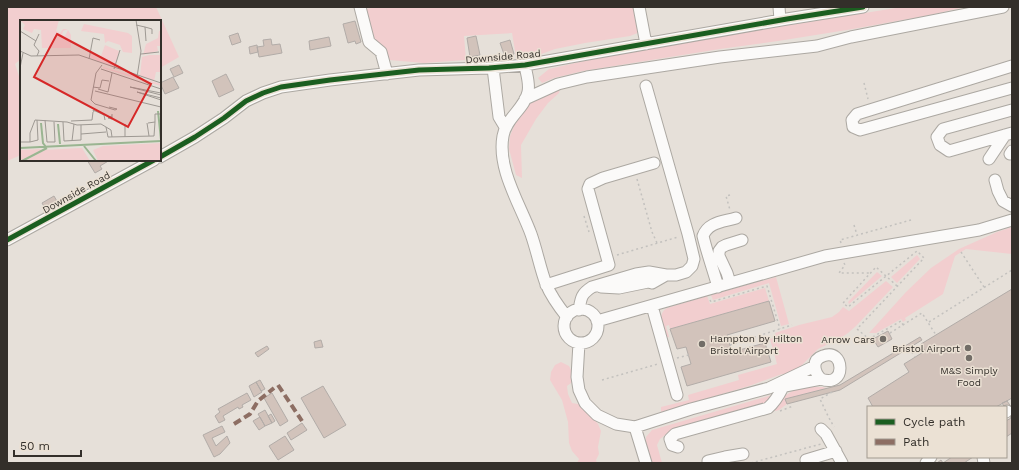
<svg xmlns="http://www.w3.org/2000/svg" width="1019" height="470" viewBox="0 0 1019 470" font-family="'Work Sans',sans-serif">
<rect width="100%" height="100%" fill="#e6e0d9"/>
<path fill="#f2cecf" d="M7 7H156L179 57 160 68V21H21V59L15 64 21 82V155L7 161Z
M378 7H635L640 32 630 36 585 43 555 49 517 63 512 33 464 36 466 60 424 63 389 60 384 51 371 38 365 9Z
M902 7H965L930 15 853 29 778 41 720 49 583 71 554 78 542 83 538 78 549 69 628 51Z
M560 87 559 93 548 103 536 119 521 145 522 178 516 175 509 149 510 136 515 124 530 103 544 92Z
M1012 227V254L966 249 955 256 943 294 905 318 906 320 903 322 901 319 876 333H869L906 292 931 268 959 249 997 232Z
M917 255 920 259 897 283 891 277Z
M877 272 882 276 849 304 848 302Z
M776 277 789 324 781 326 769 283 713 300 711 295Z
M886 281 893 287 856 326 848 333 839 339 818 349 798 369 786 374H782L749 386 661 412V407L689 400 688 395 739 380 738 375 777 364 770 339 776 337 775 333 799 325 832 317 839 312 843 307 849 311Z
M765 288 769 301 670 329 669 325 666 326 669 337 665 338C663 328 656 315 667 308L707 296 710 304Z
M561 362 569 366 574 376 571 383 567 386 568 394 572 403 578 404 584 408 598 424 601 431 598 447 599 454 596 460 597 463H577L579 459 572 451 569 443 568 422 562 400 550 380 551 372 555 365Z
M808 387H822L827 388 786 399 787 404 779 410 775 411C775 402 787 394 794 390 799 388 803 388 808 387Z
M772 395 771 398 764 404 708 421 665 435 660 439 657 445 662 463H651L646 445V437L652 430Z"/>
<path fill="#d2c3bb" stroke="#b2aca8" d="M355 21 361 42 356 44 355 41 348 43 343 24Z
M238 33 241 42 232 45 229 36Z
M476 36 480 55 470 57 467 38Z
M329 37 331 46 310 50 309 41Z
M271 39 272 45 280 44 282 53 259 57 257 47 264 46 263 40Z
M510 40 514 54 505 57 500 43Z
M257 45 258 52 250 54 249 47Z
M179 65 183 73 174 77 170 69Z
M226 74 234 90 219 97 212 81Z
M173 77 179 88 165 94 160 83Z
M87 160H110L100 166 102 169 95 173Z
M54 196 58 203 46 210 42 203Z
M1012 289V398L996 407H873L868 398 909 372 904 364 925 351 921 344Z
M769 301 775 321 727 335 732 352 765 343 771 362 687 386 681 367 691 364 686 347 677 349 670 329Z
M888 331 892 339 878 347 873 339Z
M920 337 922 340 840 390 787 404 785 399 840 385Z
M321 340 323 347 315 348 314 342Z
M267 346 269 349 258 357 255 353Z
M260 380 265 389 261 391 256 382Z
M256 382 262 392 254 397 249 386Z
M323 386 346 425 324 438 301 398Z
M247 393 251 400 242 405 243 407 239 409 238 407 223 416 225 420 219 423 215 416 220 412 218 409Z
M272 393 288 421 280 426 264 398Z
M1007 401 1012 408V433L1006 437V421L1011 418 1002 403Z
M265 410 272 423 265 426 258 414Z
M271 414 275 421 272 423 268 416Z
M260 417 265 426 259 430 253 421Z
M302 423 307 430 291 440 287 433Z
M222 426 225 432 212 438 216 446 227 436 230 443 220 454 214 457 203 435Z
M285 436 294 450 278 460 269 446Z
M952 457H973L964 463H937L941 460 943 463Z"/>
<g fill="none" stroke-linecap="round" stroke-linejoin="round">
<g stroke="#aca8a2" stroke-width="13">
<path id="minor" d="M360 7 369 42 381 52 387 74
M639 7 646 44
M779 7 780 20
M525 65C526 73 530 83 528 92 525 108 506 118 503 136 497 169 520 204 531 234 537 251 540 268 546 284 551 296 559 307 567 317
M1012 66 857 114 852 120 853 127 860 130 1012 88
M493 68 499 117 505 127
M525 99 558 84 587 77 720 57 817 46 851 37 1003 7
M1012 110 943 129 937 137 940 145 949 151 1012 133
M1010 154 1012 151
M160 157 195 137 224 118 246 101 263 93 281 87 330 80 419 70 489 68 525 65 787 19 863 7
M989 159 1005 135
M995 180 998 191 1003 201 1012 206
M7 240 154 160
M730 283 727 273 719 256V251L722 247 726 245 742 240
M546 285 609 265 588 189 590 184 603 178 654 163
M601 287 619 288 648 282 652 283 666 275
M718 287C713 269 707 253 703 236 708 222 723 222 736 218
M652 306 677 395
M564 326a17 17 0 1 1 34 0a17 17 0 1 1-34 0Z
M579 310C581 298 581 294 592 287L636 274 649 272 666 275H676L686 272 692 266 694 259 688 234 646 86
M597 321 825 256 979 230 1012 220
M579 343 577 377 579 390 585 403 597 415 616 424 635 427 691 409 769 388 815 366
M780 387 821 379C847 389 845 347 823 356 811 360 814 372 821 379
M1006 412 1007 411
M635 427 646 463
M821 429 826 434 842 463
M678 447 672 445 670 439 675 434 768 408C775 402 779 395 783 387
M983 457 984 463
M708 461 725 457 743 454
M807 463 806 460 836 451
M926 463 931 457"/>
</g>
<path stroke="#c3c1be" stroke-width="1.5" stroke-dasharray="2 3" stroke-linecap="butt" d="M864 83 868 99
M637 179 652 232 657 243
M730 195 726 196 730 210
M584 216 589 232
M854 225 857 235
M841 243 840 240 911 220
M961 252 984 287
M617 255 678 237
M844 263 845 265 839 273H871
M897 286 876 267 843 303 848 307 917 251 924 258 857 329 869 339 901 321 903 325
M710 300 711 302 767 286 780 329
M929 322 1012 270
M890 333 922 313 936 335
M730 345 792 325
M909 348 915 357
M677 358 689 355
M602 380 658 364
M832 392 820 399 828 416 834 427
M780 411 793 406
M751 463 821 444"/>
<use href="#minor" stroke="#fbfaf9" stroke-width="11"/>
<path stroke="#8d6e63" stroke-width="4" stroke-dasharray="8 4" stroke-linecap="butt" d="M278 385 302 421
M234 424 250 414 258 401 274 388"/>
<g stroke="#ebe1d4" stroke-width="8">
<path id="cycleway" d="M160 157 195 137 224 118 246 101 263 93 281 87 330 80 419 70 489 68 525 65 787 19 863 7
M7 240 154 160"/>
</g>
<use href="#cycleway" stroke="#1b5e20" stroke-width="5"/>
</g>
<g fill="#726d67" stroke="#ebe1d4" stroke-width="1.5">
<circle cx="883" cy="339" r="4"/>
<circle cx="702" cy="344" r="4"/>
<circle cx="968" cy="348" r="4"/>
<circle cx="969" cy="358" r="4"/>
</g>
<g text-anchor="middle" stroke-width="3" stroke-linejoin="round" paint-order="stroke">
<g font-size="10" fill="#332f2a" stroke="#ebe1d4">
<text transform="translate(503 56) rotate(-5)" y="4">Downside Road</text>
<text transform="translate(76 192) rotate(-29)" y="4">Downside Road</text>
</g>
<g font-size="10" fill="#332f2a" stroke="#ebe1d4" text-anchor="end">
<text x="710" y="342" text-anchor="start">Hampton by Hilton<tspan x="710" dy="12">Bristol Airport</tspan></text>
<text x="875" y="343">Arrow Cars</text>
<text x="960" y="352">Bristol Airport</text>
<text x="969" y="374" text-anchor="middle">M&amp;S Simply<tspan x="969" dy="12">Food</tspan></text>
</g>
</g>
<g transform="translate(20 20)">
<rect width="141" height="141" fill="#e6e0d9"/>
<path d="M0 0H39L36 11 40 13 43 9H48L43 11 42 15 45 16 48 10 51 15V28H22L21 10 14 9 12 13 3 9 5 5ZM64 4 108 13 112 16V33L103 32 100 25 88 21 85 23 84 14 61 11ZM139 11H141V26H137L138 31 123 35 126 24 138 18ZM85 25 99 31 95 48 70 38V32L81 36ZM129 35H141V52H136L134 61 120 56 122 37ZM83 47 141 64V66L83 48ZM141 123V141H78L73 130 83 126ZM59 128H62L70 141H5L25 130ZM21 129V130L0 141V130Z" fill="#f2cecf"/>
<path fill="none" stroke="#9ab591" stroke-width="2" d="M138 91 141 120M21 103 23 123 26 127M38 104 40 124M64 126 76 141M0 128 141 121M2 141 27 128"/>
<path fill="none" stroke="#9e9993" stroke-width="1" d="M116 0 121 31 117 57M116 5 125 7 126 21M125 7 132 9V14M0 11 16 21M0 31 11 36 59 35 141 63M121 34 139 32M17 36 19 31 14 25 19 14M69 39 73 18 80 20M82 45 76 53 71 80 75 84 95 90 97 89 89 87M0 48 3 33M81 49 141 69M94 49 100 30M73 67 80 68 82 60 89 61M78 69 88 72 92 53M75 71 141 87M141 73 110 67 141 75M141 78 117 72 141 80M74 92 73 90 84 95 85 100M92 94V99L88 98 92 96M25 100 27 122H35L34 102M51 101 72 100 73 92M43 102 44 121 61 120V105M127 103 129 116M128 103 135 102V94H141M86 107 88 117 134 116 135 102M61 114 86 112M105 117V104M52 121 54 104M0 122H10V113L15 100 47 102 57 105 81 104 91 110 92 117M10 122 18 120 17 100"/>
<path fill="#d62828" fill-opacity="0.15" stroke="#d62828" stroke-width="2" d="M37 14 131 64 108 107 14 57Z"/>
<rect width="141" height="141" fill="none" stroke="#332f2a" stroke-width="2"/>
</g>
<rect width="1019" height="470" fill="none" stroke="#332f2a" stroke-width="16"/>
<rect x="867" y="406" width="140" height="52" fill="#ebe1d4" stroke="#a19a90"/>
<rect x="875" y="419" width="20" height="6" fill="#1b5e20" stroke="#a19a90"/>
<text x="903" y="426" font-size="12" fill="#332f2a">Cycle path</text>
<rect x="875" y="439" width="20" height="6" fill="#8d6e63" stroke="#a19a90"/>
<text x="903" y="446" font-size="12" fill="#332f2a">Path</text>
<path d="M14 450v6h67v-6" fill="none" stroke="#332f2a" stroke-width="2"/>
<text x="20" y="450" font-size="12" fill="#332f2a" stroke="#ebe1d4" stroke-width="3" paint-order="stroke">50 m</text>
</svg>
